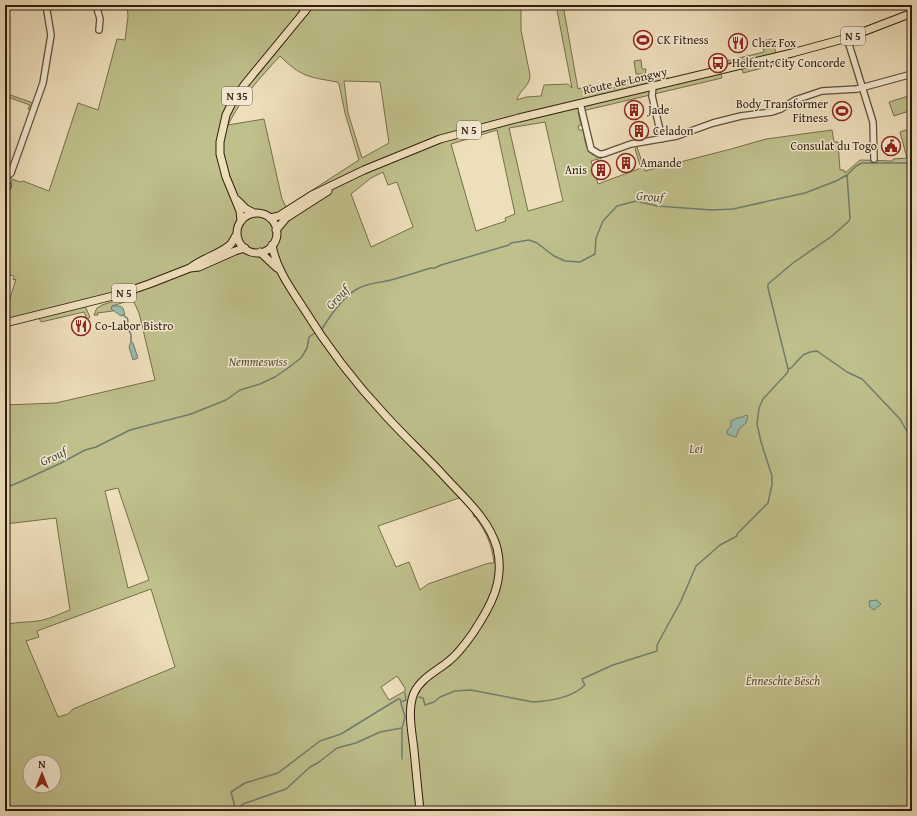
<svg xmlns="http://www.w3.org/2000/svg" width="917" height="816" viewBox="0 0 917 816" font-family="'Gentium Book Plus',serif">
<rect width="100%" height="100%" fill="#eedfbb"/>
<filter id="stains"><feTurbulence type="fractalNoise" baseFrequency=".005" numOctaves="4"/><feColorMatrix values="0 0 0 0 .2 0 0 0 0 .09 0 0 0 0 .02 0 0 0 .5 -.17"/></filter>
<radialGradient id="worn" r=".72"><stop offset=".6" stop-color="#630" stop-opacity="0"/><stop offset="1" stop-color="#630" stop-opacity=".3"/></radialGradient>
<path fill="#bfc08c" stroke="#766e4c" fill-rule="evenodd" d="M5 5H7L8 30 5 70Z
M127 5H299L305 11 310 5H521V30L530 75C530 87 519 90 517 100L526 97 541 96 544 85 568 84 572 88 556 5H563L578 89 591 85 595 92 619 86 626 80H646L667 77 668 82 720 70 722 78 578 112 581 125 578 126 579 130H583C586 145 585 154 602 158L591 161 598 184 641 168 635 149 637 147 645 171 731 149 766 139 832 130 834 142H838L840 170H844L845 173 860 160 893 161V159L907 158 900 132 912 128V811H5V625C18 621 30 623 43 620 52 618 61 613 70 610L56 518 5 524V405L56 403 155 380 139 313 134 302 128 301 112 306 111 309 113 311 97 313 98 315H94L97 308 102 305 127 297 147 286 84 304 90 317 88 319H87L84 312 41 322 39 318 12 325 5 315V306L8 305 16 279 13 280 14 276 5 274V193L10 189 12 179 20 182 23 181 49 191 78 103 98 110 117 39 125 40 128 16ZM280 56C301 77 309 77 337 82L339 84 345 113 359 160 286 207 282 199 264 119 228 125C242 97 259 79 280 56ZM344 81 380 82 389 143 362 158 348 113ZM545 122 563 201 528 211 509 128ZM497 130 515 214 505 218 506 221 476 231 451 144ZM383 172 388 185 397 182 413 227 371 247 351 194 371 178ZM118 488 149 580 128 588 105 491ZM459 498 472 511 474 517H475C486 531 492 545 494 563H489L428 584 420 590 409 562 396 567 378 526ZM151 589 175 667 73 709 68 714 58 717 26 641 39 637 37 631ZM397 676 405 688V691L389 700 381 687ZM30 762H54V786H30Z
M772 39 779 64 743 73 740 62 727 63 726 61 764 52 762 41Z
M641 60 642 69H646L645 74H636L634 61Z
M5 93 33 103 30 110 28 109 30 105 5 96Z
M912 95V110L894 116 889 102Z"/>
<path fill="#9abdad" stroke="#6f7d6d" d="M112 306H120L123 308 125 314 121 316 111 309Z
M131 342 133 343 138 358 133 360 129 347Z
M746 415 748 416 746 423 739 429 736 437 727 434V431L731 426V421L737 418 743 417Z
M876 600 881 604 874 610 870 607 869 601Z"/>
<g fill="none" stroke-linecap="round" stroke-linejoin="round">
<path stroke="#6f7d6d" stroke-width="1.5" d="M123 315 127 318 128 320 127 325 131 335V342
M322 329C331 314 343 296 359 288 368 283 377 283 386 281 401 278 416 272 431 268H435L441 265 509 245 511 243 529 240 537 243 554 256 565 261 580 262 595 254 596 238 603 221 617 206 636 201 657 206 712 210 733 209 805 193 836 181 847 175 856 166 862 163H912
M788 369 791 368 803 355 810 352 817 351 847 372 862 379 900 419 912 440
M5 488 22 481 61 463 85 450 96 447 130 430 191 414 226 400 240 390 260 384 275 377 288 368 301 358 307 348 309 337 315 333
M419 697 423 698 425 705 434 702 440 697 455 691 471 690 533 702C551 701 572 698 585 685L583 682 582 679 613 665 657 651V645L681 601 696 566 720 545 737 536V534L768 503 772 484V476L761 442 757 424 759 408 763 399 788 372V369L768 288V284L793 263 832 236 849 221 850 218 847 175
M402 728V759
M237 810 243 804 286 789 310 767 319 762 337 748 356 743 380 732 402 728 405 717 401 703
M236 811 231 792 245 783 278 773 320 741 341 734 398 699H400L401 702 406 700 405 693"/>
<g stroke="#5e4e38" stroke-width="8">
<path id="minor" d="M96 5 100 19 99 30
M299 5 305 12
M847 38 873 122 874 159
M653 86 652 96 662 139
M580 103 591 149 599 154H603L631 144 677 136 713 123 741 116 772 112 781 109 795 100 822 91 857 89 912 74
M5 179 11 173 43 83 51 35 46 5
M5 181 8 186 5 190"/>
</g>
<g stroke="#2e1d0c" stroke-width="9">
<path id="major" d="M237 200 246 209 254 213
M237 233a20 20 0 1 1 40 0a20 20 0 1 1-40 0Z
M270 218 279 216 312 195 364 170 440 139 519 118 792 53 847 38 912 13
M241 221 240 211 226 177 220 154V142L226 115 233 101 245 84 310 5
M276 230 286 218 328 191
M272 245C276 268 289 286 302 306 326 345 354 382 386 416 405 437 426 456 445 477 464 498 489 519 497 548 505 581 491 606 473 633 466 643 459 653 449 661 437 671 421 678 414 693 407 710 412 732 414 750 416 770 418 791 420 811
M260 252 277 268
M190 268C202 258 221 254 231 244 233 241 235 237 237 234
M5 323 117 295 149 284 190 268 199 267 235 251 245 248"/>
</g>
<use href="#minor" stroke="#f4ead3" stroke-width="5.5"/>
<use href="#major" stroke="#eedfbb" stroke-width="7"/>
</g>
<defs>
<g id="stadium-ring" transform="scale(1)"><circle r="9.5" fill="#f4ead3" stroke="#8f2418" stroke-width="1.5"/><path d="M0-5a6.5 5 0 1 0 0 10a6.5 5 0 1 0 0-10ZM-3.5-1.8h7v3.6h-7Z" fill="#8f2418"/></g>
<g id="restaurant-ring" transform="scale(1)"><circle r="9.5" fill="#f4ead3" stroke="#8f2418" stroke-width="1.5"/><path d="M-5-6h1v4h1v-4h1v4h1v-4h1v5L-1.5 .5V6h-2V.5L-5-1ZM5-6V6H3V1.5H1.5Q1.5-4 5-6Z" fill="#8f2418"/></g>
<g id="bus-ring" transform="scale(1)"><circle r="9.5" fill="#f4ead3" stroke="#8f2418" stroke-width="1.5"/><path d="M-5-6H5V4H4V6H2V4H-2V6H-4V4H-5ZM-3.5-4V0h7V-4ZM-3.5 1.2v1.5H-2V1.2ZM2 1.2v1.5H3.5V1.2Z" fill="#8f2418"/></g>
<g id="building-ring" transform="scale(1)"><circle r="9.5" fill="#f4ead3" stroke="#8f2418" stroke-width="1.5"/><path d="M-4-6H4V6H1V3H-1V6H-4ZM-2.5-4.3h1.7v1.8h-1.7ZM.8-4.3h1.7v1.8H.8ZM-2.5-1h1.7V.8h-1.7ZM.8-1h1.7V.8H.8Z" fill="#8f2418"/></g>
<g id="civic-ring" transform="scale(1)"><circle r="9.5" fill="#f4ead3" stroke="#8f2418" stroke-width="1.5"/><path d="M-.6-6.5H3V-4.5H.6V-3L4-1V1h2V6H-6V1h2V-1L-.6-3ZM-1.2 2.5V6h2.4V2.5Z" fill="#8f2418"/></g>
</defs>
<g fill-rule="evenodd">
<use href="#stadium-ring" x="643" y="40"/>
<use href="#restaurant-ring" x="738" y="43"/>
<use href="#bus-ring" x="718" y="63"/>
<use href="#building-ring" x="634" y="110"/>
<use href="#stadium-ring" x="842" y="111"/>
<use href="#building-ring" x="639" y="131"/>
<use href="#civic-ring" x="891" y="146"/>
<use href="#building-ring" x="626" y="163"/>
<use href="#building-ring" x="601" y="170"/>
<use href="#restaurant-ring" x="81" y="326"/>
</g>
<g text-anchor="middle" stroke-width="3" stroke-linejoin="round" paint-order="stroke">
<g fill="#f4ead3" stroke="#695a48" stroke-width="1">
<rect x="841" y="27" width="24" height="18" rx="3"/>
<rect x="222" y="87" width="30" height="18" rx="3"/>
<rect x="457" y="121" width="24" height="18" rx="3"/>
<rect x="112" y="284" width="24" height="18" rx="3"/>
</g>
<g font-size="11" font-weight="bold" fill="#2e1d0c">
<text x="853" y="40">N 5</text>
<text x="237" y="100">N 35</text>
<text x="469" y="134">N 5</text>
<text x="124" y="297">N 5</text>
</g>
<g font-size="12" fill="#2e1d0c" stroke="#f4ead3" text-anchor="start">
<text x="657" y="44">CK Fitness</text>
<text x="752" y="47">Chez Fox</text>
<text x="732" y="67">Helfent, City Concorde</text>
<text x="828" y="108" text-anchor="end">Body Transformer<tspan x="828" dy="14">Fitness</tspan></text>
<text x="648" y="114">Jade</text>
<text x="653" y="135">Celadon</text>
<text x="877" y="150" text-anchor="end">Consulat du Togo</text>
<text x="640" y="167">Amande</text>
<text x="587" y="174" text-anchor="end">Anis</text>
<text x="95" y="330">Co-Labor Bistro</text>
</g>
<g font-size="12" fill="#2e1d0c" stroke="#f4ead3">
<text transform="translate(625 81) rotate(-13)" y="4">Route de Longwy</text>
</g>
<g font-size="12" font-style="italic" fill="#5a4e32" stroke="#f4ead3">
<text x="258" y="366">Nemmeswiss</text>
<text x="696" y="453">Lei</text>
<text x="783" y="685">Ënneschte Bësch</text>
</g>
<g font-size="13" font-style="italic" fill="#4e4d3c" stroke="#f4ead3">
<text transform="translate(650 196) rotate(5)" y="5">Grouf</text>
<text transform="translate(337 297) rotate(-46)" y="5">Grouf</text>
<text transform="translate(53 456) rotate(-25)" y="5">Grouf</text>
</g>
</g>
<rect width="917" height="816" fill="none" stroke="#eedfbb" stroke-width="20"/>
<rect x="6" y="6" width="905" height="804" fill="none" stroke="#2e1d0c" stroke-width="2"/>
<rect x="10" y="10" width="897" height="796" fill="none" stroke="#2e1d0c"/>
<g transform="translate(42 774)"><circle r="19" fill="#f4ead3" stroke="#a59883"/>
<path d="M0-3L7 15L0 10L-7 15Z" fill="#8f2418"/>
<text y="-6" font-size="11" font-weight="bold" text-anchor="middle" fill="#2e1d0c">N</text>
</g>
<rect width="100%" height="100%" filter="url(#stains)"/>
<rect width="100%" height="100%" fill="url(#worn)"/>
</svg>
